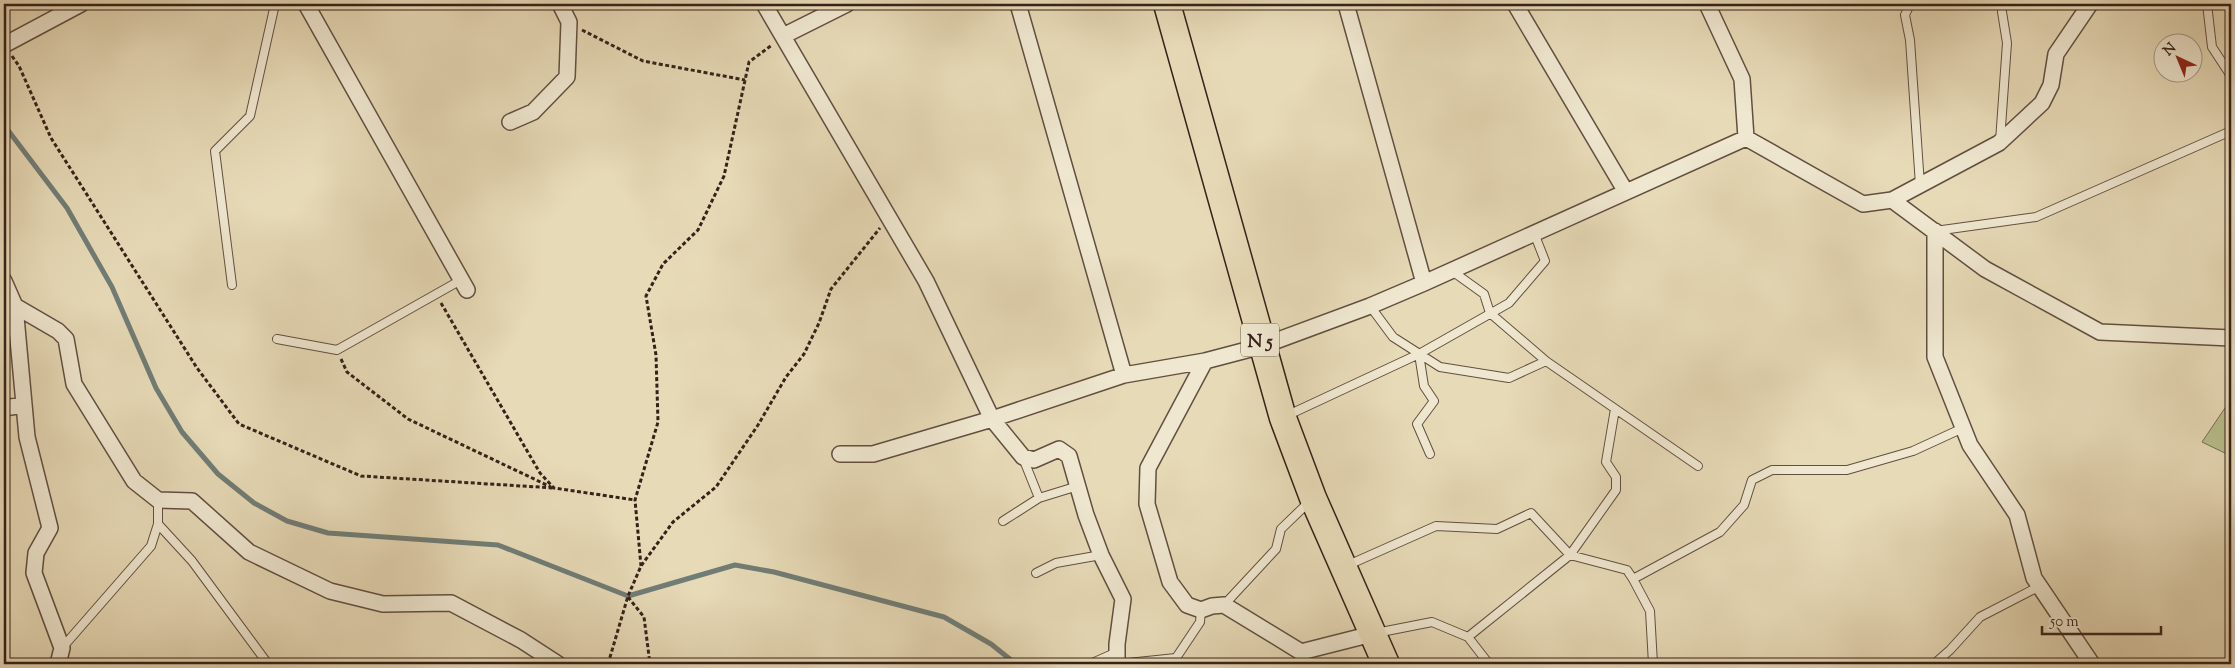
<svg xmlns="http://www.w3.org/2000/svg" width="2235" height="668" viewBox="0 0 2235 668" font-family="'Sorts Mill Goudy',serif">
<rect width="100%" height="100%" fill="#e7dab7"/>
<filter id="stains"><feTurbulence type="fractalNoise" baseFrequency=".004" numOctaves="4"/><feColorMatrix values="0 0 0 0 .2 0 0 0 0 .09 0 0 0 0 .02 0 0 0 .5 -.17"/></filter>
<radialGradient id="worn" r=".72"><stop offset=".6" stop-color="#630" stop-opacity="0"/><stop offset="1" stop-color="#630" stop-opacity=".3"/></radialGradient>
<path fill="#b9be8c" stroke="#787053" d="M2231 399V456L2202 442Z"/>
<g fill="none" stroke-linecap="round" stroke-linejoin="round">
<path stroke="#707d76" stroke-width="5" d="M4 125 67 208 112 287 156 388 182 432 218 474 254 503 287 521 328 533 498 545 628 596 735 565 774 572 944 617 991 644 1016 664"/>
<g stroke="#624f41" stroke-width="10">
<path id="lane" d="M1910 4 1905 15 1910 40 1920 185
M2207 4 2212 47 2231 76
M2000 141 2007 43 2002 12
M1935 231 2036 217 2231 131
M1452 271 1484 294 1490 313 1546 361
M232 285 215 151 250 116 275 4
M1370 306 1393 337 1440 367 1509 378 1546 361 1698 466
M277 339 337 350 461 280
M1419 354 1424 386 1434 401 1417 424 1430 454
M1286 416 1419 354 1509 303 1545 261 1534 233
M1023 458 1039 498
M158 500V524L192 561 268 664
M1003 521 1039 498 1078 486
M1346 566 1436 526 1497 529 1531 513 1570 555 1627 570 1633 579 1720 532 1744 505 1752 480 1772 470H1847L1913 451 1963 428
M1036 573 1056 563 1101 555
M1633 579 1650 611 1653 664
M1224 605 1276 549 1281 529 1310 501
M1376 633 1432 622 1468 637 1489 664
M1468 637 1570 555 1616 490V477L1606 462 1615 409
M62 648 151 546 158 524
M1090 664 1117 652
M1118 664 1176 658 1200 622 1201 610
M1934 664 1950 650 1980 617 2040 586"/>
</g>
<g stroke="#624f41" stroke-width="18">
<path id="street" d="M306 4 467 290
M764 4 926 281 992 419 1023 457 1034 460 1059 449 1069 456 1086 515 1101 555 1123 599 1117 644V664
M1018 4 1124 375
M1346 4 1424 283
M1515 4 1626 192
M1707 4 1742 79 1746 138
M783 36 847 4
M4 45 81 4
M510 122 533 112 567 77 569 22 560 4
M1892 200 1985 269 2100 332 2231 338
M1935 231V357L1970 445 2017 515 2034 578 2092 664
M4 281 15 306 27 437 50 528 36 553 34 573 62 648 58 664
M15 306 58 331 66 339 74 384 134 481 158 500 192 501 249 552 330 591 383 604 451 603 521 640 558 664
M1205 361 1148 468 1147 504 1170 582 1187 605 1201 610 1212 606 1224 605 1301 652 1372 634
M4 408 24 405
M840 454H873L992 419 1124 375 1205 361 1262 346 1370 306 1424 283 1746 138 1863 204 1892 200 1999 143 2042 103 2051 85 2056 54 2090 4"/>
</g>
<g stroke="#36211a" stroke-width="29">
<path id="highway" d="M1167 4 1283 418 1313 498 1386 664"/>
</g>
<path stroke="#36211a" stroke-width="3" stroke-dasharray="4 2.5" stroke-linecap="butt" d="M582 30 643 61 745 80
M12 56 19 66 51 138 197 368 239 424 361 476 554 488
M441 303 540 473 554 488 635 500
M341 359 347 372 408 419 551 487
M641 566 635 500 658 422 656 355 646 296 663 264 698 230 724 176 749 62 772 45
M628 597 644 617 650 664
M608 664 628 596 641 566 673 522 716 487 758 425 786 377 804 354 819 323 831 289 880 228"/>
<use href="#lane" stroke="#efe7d0" stroke-width="8"/>
<use href="#street" stroke="#efe7d0" stroke-width="15"/>
<use href="#highway" stroke="#e7dab7" stroke-width="26"/>
</g>
<g text-anchor="middle" stroke-width="4" stroke-linejoin="round" paint-order="stroke">
<rect fill="#efe7d0" stroke="#6e5c51" stroke-width="1" x="1241" y="323.5" width="38" height="33" rx="4"/>
<g font-size="19" font-weight="bold" fill="#36211a">
<text x="1260" y="347">N 5</text>
</g>
</g>
<rect width="2235" height="668" fill="none" stroke="#e7dab7" stroke-width="20"/>
<rect x="5" y="5" width="2225" height="658" fill="none" stroke="#36211a" stroke-width="2.5"/>
<rect x="10" y="10" width="2215" height="648" fill="none" stroke="#36211a"/>
<g transform="translate(2178 58) rotate(316)"><circle r="24" fill="#efe7d0" stroke="#a59887"/>
<path d="M0-4L9 19L0 12L-9 19Z" fill="#8f2418"/>
<text y="-8" font-size="14" font-weight="bold" text-anchor="middle" fill="#36211a">N</text>
</g>
<path d="M2042 626v8h119v-8" fill="none" stroke="#36211a" stroke-width="2.5"/>
<text x="2050" y="626" font-size="15" fill="#36211a" stroke="#efe7d0" stroke-width="4" paint-order="stroke">50 m</text>
<rect width="100%" height="100%" filter="url(#stains)"/>
<rect width="100%" height="100%" fill="url(#worn)"/>
</svg>
